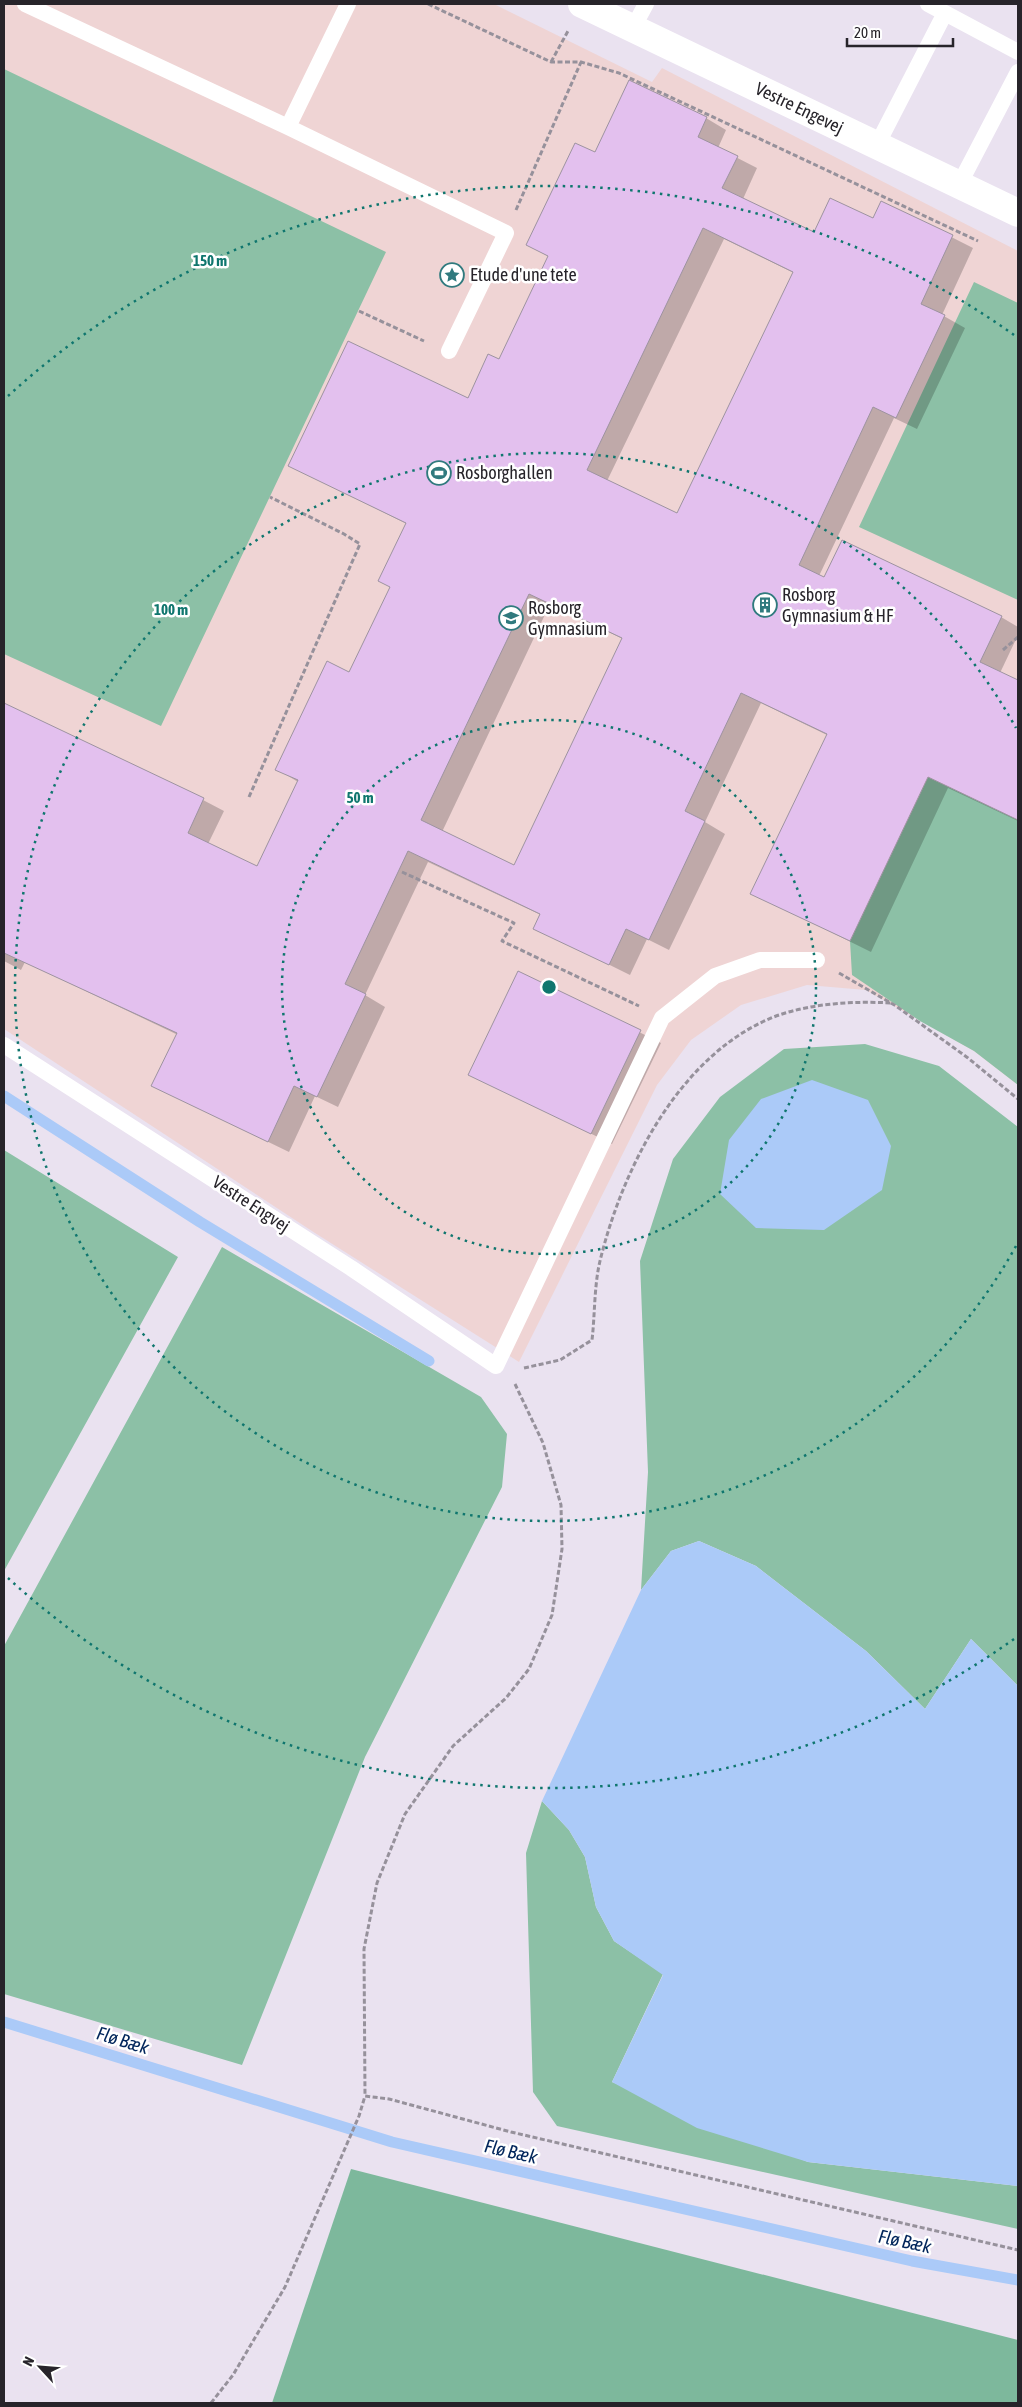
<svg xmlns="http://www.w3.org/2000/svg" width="1022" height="2407" viewBox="0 0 1022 2407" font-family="'Asap Condensed',sans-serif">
<rect width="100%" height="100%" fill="#eae2f0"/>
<path fill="#efd4d4" d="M4 4H494L652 82 662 68 1018 251V1085L974 1051 866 990 807 985 741 1005 691 1040 657 1085 519 1362 315 1233 4 1029Z"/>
<path fill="#8cc0a6" d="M4 69 386 252 161 726 4 654Z
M974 282 1018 303V600L859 527Z
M928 777 1018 820V1085L974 1051 920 1021 852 975 850 941Z
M865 1044 939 1066 1018 1127V1686L971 1639 925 1709 866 1651 756 1566 699 1541 671 1551 641 1590 648 1472 640 1261 673 1159 720 1097 784 1049Z
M4 1150 178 1257 4 1571Z
M222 1247 481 1397 507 1434 502 1487 365 1757 242 2065 4 1994V1646Z
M542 1801 569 1830 585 1857 596 1907 614 1941 663 1974 612 2082 808 2162 1018 2186V2229L557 2126 533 2092 526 1853Z"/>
<path fill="#7db89c" d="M351 2169 1018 2340V2403H272Z"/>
<path fill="#abcaf8" d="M812 1080 868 1100 891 1146 882 1190 824 1230 756 1228 720 1194 729 1140 761 1099Z
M699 1541 756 1566 866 1651 925 1709 971 1639 1018 1686V2186L808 2162 697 2128 612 2082 663 1975 614 1941 596 1907 585 1857 569 1830 542 1801 641 1590 671 1551Z"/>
<path fill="#0003" fill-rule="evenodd" d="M706 118 726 130 718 148 757 168 743 199 815 233 873 219 882 202 973 248 942 315 965 328 917 429 894 418 819 576 1001 617 1018 627V635L1000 673 1018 682V821L948 788 871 952 752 893 827 735 761 703 705 822 725 834 669 950 647 939 630 975 535 928 541 915 428 862 365 995 385 1007 338 1107 315 1096 289 1152 153 1086 178 1035 25 962 21 970 4 961V705L203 800 224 811 208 844 258 868 298 782 277 769 350 674 391 587 407 524 290 466 468 399 500 361 549 257 527 244 596 154ZM724 239 794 273 678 515 607 481ZM550 604 623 639 515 866 442 832Z
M519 972 661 1043 612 1144 470 1074Z"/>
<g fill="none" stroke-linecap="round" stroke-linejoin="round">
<path stroke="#abcaf8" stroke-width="11" d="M4 1096 200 1222 429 1361
M4 2022 392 2142 912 2261 1018 2280"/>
</g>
<path fill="#e3c0ee" stroke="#9d93a0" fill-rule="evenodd" d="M629 80 707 117 698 137 738 156 722 188 814 232 830 198 873 218 881 201 953 235 921 304 945 315 896 418 873 407 799 565 824 577 842 540 1002 616 980 662 1018 680V820L928 777 850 941 750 894 827 734 741 693 685 811 705 821 649 940 626 929 609 965 533 929 540 914 408 851 345 984 366 994 317 1097 294 1086 268 1142 151 1086 177 1033 4 953V703L204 798 188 833 257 866 298 780 275 770 327 661 349 672 390 587 378 581 406 523 288 466 348 341 468 398 488 354 499 359 548 256 526 245 575 143 595 152ZM703 228 793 272 677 513 587 470ZM529 594 622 638 514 865 421 820Z
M518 971 641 1030 591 1134 468 1075Z"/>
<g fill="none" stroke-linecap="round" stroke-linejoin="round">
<path stroke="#96919b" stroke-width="3" stroke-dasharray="5 2.5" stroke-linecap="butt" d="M428 4 551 62H581L619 73 978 241
M551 62 568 31
M516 210 581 62
M359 311 424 341
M1003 650 1018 637
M249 797 360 544 344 534 270 497
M402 872 514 923 502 941 639 1006
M839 973 896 1006 968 1058 1018 1099
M524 1368 560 1360 592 1340C595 1315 594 1286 600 1261 623 1166 682 1050 779 1015 814 1003 856 1001 892 1003
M515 1384 543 1443 561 1505 562 1549 552 1615 529 1669 506 1698 453 1746 405 1814 377 1883 364 1949 365 2096 389 2099 511 2132 1018 2250
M211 2403 233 2375 285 2287 359 2116 365 2096"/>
<path stroke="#fff" stroke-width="16" d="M25 4 288 127 506 233 449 351
M928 4 1018 52
M633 28 646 4
M288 127 348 4
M877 145 945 13
M959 185 1018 72
M4 1045 351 1268 496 1366 662 1018 715 976 760 960H817"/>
<path stroke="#fff" stroke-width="28" id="s1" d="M582 4 1018 213"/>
</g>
<g fill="none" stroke="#0f766e" stroke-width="2.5" stroke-dasharray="2.5 5">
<circle cx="549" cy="987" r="267"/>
<path d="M1016 1246A534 534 0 1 1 1016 728"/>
<path d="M1014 1639A801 801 0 0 1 8 1578M8 396A801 801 0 0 1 1014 335"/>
</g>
<defs>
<g id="sight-ring" transform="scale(1.25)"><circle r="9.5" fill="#fff" stroke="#307a7e" stroke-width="1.5"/><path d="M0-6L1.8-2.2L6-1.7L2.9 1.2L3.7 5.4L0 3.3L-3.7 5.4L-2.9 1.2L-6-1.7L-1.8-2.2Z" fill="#307a7e"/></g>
<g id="stadium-ring" transform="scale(1.25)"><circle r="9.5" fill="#fff" stroke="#307a7e" stroke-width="1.5"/><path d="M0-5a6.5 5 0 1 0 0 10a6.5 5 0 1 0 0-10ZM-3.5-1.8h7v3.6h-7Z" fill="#307a7e"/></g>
<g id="building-ring" transform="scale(1.25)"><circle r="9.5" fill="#fff" stroke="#307a7e" stroke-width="1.5"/><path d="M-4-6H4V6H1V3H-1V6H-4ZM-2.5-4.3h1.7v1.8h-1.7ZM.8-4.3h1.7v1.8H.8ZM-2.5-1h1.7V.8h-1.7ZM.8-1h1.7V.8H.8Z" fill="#307a7e"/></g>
<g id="school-ring" transform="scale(1.25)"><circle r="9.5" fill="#fff" stroke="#307a7e" stroke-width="1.5"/><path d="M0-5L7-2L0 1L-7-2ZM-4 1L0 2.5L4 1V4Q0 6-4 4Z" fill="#307a7e"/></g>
</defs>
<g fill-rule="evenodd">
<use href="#sight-ring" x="452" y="275"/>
<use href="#stadium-ring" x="439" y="473"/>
<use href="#building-ring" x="765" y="605"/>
<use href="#school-ring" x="511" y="618"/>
</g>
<g text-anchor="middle" stroke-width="5" stroke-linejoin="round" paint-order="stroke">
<g font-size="18" fill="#27242a" stroke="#fff">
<text dy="6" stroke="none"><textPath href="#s1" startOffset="241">Vestre Engevej</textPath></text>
<text transform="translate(251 1204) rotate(33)" y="6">Vestre Engvej</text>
</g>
<g font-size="18" fill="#27242a" stroke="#fff" text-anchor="start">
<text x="470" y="281">Etude d'une tete</text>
<text x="456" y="479">Rosborghallen</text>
<text x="782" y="601">Rosborg<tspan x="782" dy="21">Gymnasium &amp; HF</tspan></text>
<text x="528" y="614">Rosborg<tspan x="528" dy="21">Gymnasium</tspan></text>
</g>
<g font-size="19" font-style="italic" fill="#02265b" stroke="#fff">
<text transform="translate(123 2040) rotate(17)" y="7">Flø Bæk</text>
<text transform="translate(511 2151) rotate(13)" y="7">Flø Bæk</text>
<text transform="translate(905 2241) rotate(12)" y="7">Flø Bæk</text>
</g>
</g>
<circle cx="549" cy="987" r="8" fill="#0f766e" stroke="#fff" stroke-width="2.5"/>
<g font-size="15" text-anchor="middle" font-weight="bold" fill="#0f766e" stroke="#fff" stroke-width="5" stroke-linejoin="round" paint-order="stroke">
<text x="210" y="266">150 m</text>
<text x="171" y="615">100 m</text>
<text x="360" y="803">50 m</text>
</g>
<rect width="1022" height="2407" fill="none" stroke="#27242a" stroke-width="10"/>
<g transform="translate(40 2367) rotate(296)" stroke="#ffffff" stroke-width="4" paint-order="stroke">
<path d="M0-4L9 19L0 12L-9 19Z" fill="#27242a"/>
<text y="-8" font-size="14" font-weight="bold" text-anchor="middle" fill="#27242a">N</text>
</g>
<path d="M847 38v8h106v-8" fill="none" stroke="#27242a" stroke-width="2.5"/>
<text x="854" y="38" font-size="15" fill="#27242a" stroke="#ffffff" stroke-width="4" paint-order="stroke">20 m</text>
</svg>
